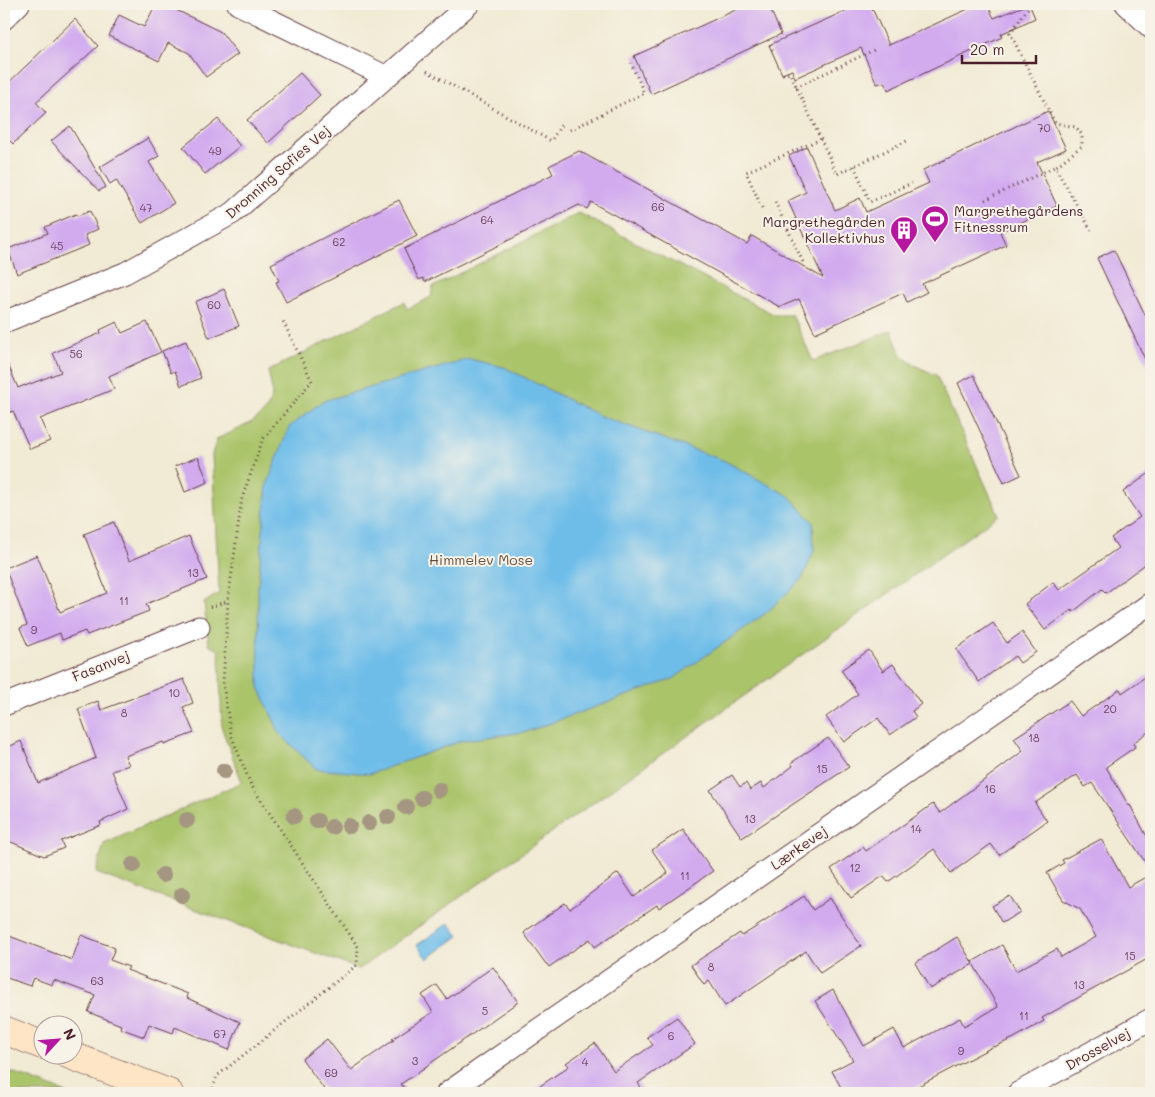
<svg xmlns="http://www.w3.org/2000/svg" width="1155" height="1097" viewBox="0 0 1155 1097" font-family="Mali,sans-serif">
<rect width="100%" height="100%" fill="#f7f3e8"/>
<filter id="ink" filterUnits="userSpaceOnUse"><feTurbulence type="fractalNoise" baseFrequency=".02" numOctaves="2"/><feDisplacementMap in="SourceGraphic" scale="10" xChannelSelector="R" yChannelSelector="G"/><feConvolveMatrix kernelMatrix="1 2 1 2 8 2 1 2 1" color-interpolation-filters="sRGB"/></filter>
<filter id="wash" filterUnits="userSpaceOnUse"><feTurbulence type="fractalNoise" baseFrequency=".0096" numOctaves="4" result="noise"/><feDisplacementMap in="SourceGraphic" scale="20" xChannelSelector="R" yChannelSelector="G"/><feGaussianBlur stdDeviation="1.12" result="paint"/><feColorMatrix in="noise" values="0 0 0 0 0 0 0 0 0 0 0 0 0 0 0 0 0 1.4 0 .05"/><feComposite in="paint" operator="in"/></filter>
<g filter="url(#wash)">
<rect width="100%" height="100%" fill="#f1ead4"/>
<path fill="#aac46b" stroke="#7a724b" d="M579 213 775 315H792L813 361 892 330C901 361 907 362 936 375L999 515 359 969 96 873 104 844 242 782 222 729 219 650 209 645 204 603 219 593 212 454 217 439C238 428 273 419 272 390 271 384 269 377 268 371L404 302 407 309 431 297 433 287Z
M4 1069 67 1093H4Z"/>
<path fill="#6ebde9" stroke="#5c6e8a" d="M469 359 504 367 598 415 725 461 789 496 813 522 814 551 802 579 766 613 673 679 526 732 464 740 370 774 316 769 280 734 259 687 258 587 267 485 289 427 323 401Z
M449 923 459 936 427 959 417 945Z"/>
<g id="blocks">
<path fill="#d2abef" d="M156 4H164L221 32 238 54 206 77 189 53 168 43 159 61 109 36 119 15 144 27Z
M749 4H768L781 34 651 94 634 56Z
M861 4H870L889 45 979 4H987L994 18 1029 4 1035 18 1001 34 1002 37 888 90 884 82 877 84 861 48 795 78 792 70 782 74 769 45Z
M75 19 98 46 36 102 46 113 13 144 4 135V87Z
M300 73 320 95 268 143 247 120Z
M1048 111 1066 149 1037 162 1057 206 1000 232 1006 245 922 284 927 292 907 302 903 293 815 333 799 299 780 307 591 202 587 209 579 205 425 282 423 278 419 280 404 249 553 174 549 166 579 151 747 244 752 236 823 278 788 201 806 192 789 156 807 147 835 210 860 198 866 212 929 183 923 170Z
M218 119 240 146 205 174 183 147Z
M70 126 106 187 99 191 51 141Z
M148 138 159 156 149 162 174 203 142 223 116 180 110 184 100 167Z
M399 200 417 236 286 302 276 282 279 281 271 264Z
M90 211 98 229 85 235 89 245 17 274 8 249 48 233 45 227 76 214 77 216Z
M1114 250 1151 327V372L1097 258Z
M224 289 239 326 209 338 195 302Z
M117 322 122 333 147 322 161 352 109 376 114 389 40 419 50 441 30 449 13 411 4 415V355L18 388 25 385V386L61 372 53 353 101 333 100 330Z
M186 341 201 378 181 386 175 371 171 373 162 351Z
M974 375 1021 475 1004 483 958 383Z
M198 457 208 482 185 492 175 466Z
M1151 472V560L1106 593 1102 589 1073 612 1071 610 1045 630 1025 604 1053 582 1059 590 1118 548 1111 538 1140 517 1123 492Z
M114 522 129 561 189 536 207 579 146 604 149 611 87 635 85 631 62 640 60 633 28 646 20 628 27 625 5 568 37 555 60 612 107 593 84 534Z
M993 623 1007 643 1022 632 1036 652 1020 663 1015 656 979 682 956 649Z
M869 650 883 671 893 664 921 704 912 711 916 717 890 735 878 718 844 742 826 717 858 694 841 670Z
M1151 673V730L1133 743 1135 747 1106 767 1129 806 1130 805 1151 844V858L1145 862 1092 783 1085 787 1077 775 1035 803 1047 821 999 855 991 844 951 873 934 849 888 882 883 876 851 898 831 869 863 847 866 851 933 804 940 813 1023 751 1014 738 1070 701 1081 716 1120 689 1122 693Z
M184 679 193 703 183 707 194 733 164 744 163 742 125 756 129 765 112 771 128 809 100 822 101 825 61 841 64 848 44 856 4 839V749L21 741 38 783 96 758 78 709 98 701 101 710Z
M828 738 849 767 742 838 710 790 732 775 740 787 746 783 750 790 761 783 764 788 793 766 791 763Z
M683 829 713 871 659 908 657 905 595 947 590 939 549 967 547 964H546L524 933 527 930 565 903 570 909 618 873 634 897 668 873 652 850Z
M1101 839 1128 887 1151 874V957L1042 1018 1044 1021 1014 1038 994 1047V1046L905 1093H844L832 1071 853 1060 815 1001 833 990 864 1046 894 1029 904 1048 960 1018 964 1026 998 1007 972 962 1002 945 1016 971 1057 949 1061 957 1096 937 1080 909 1063 900 1047 873 1064 863 1062 860Z
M804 896 813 910 830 898 861 946 820 973 806 951 725 1006 709 981 704 985 691 965 740 933 742 936Z
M1010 896 1020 912 1002 923 992 906Z
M4 934 72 960 81 935 115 948 110 960 129 967 127 970 188 994 187 998 240 1022 229 1050 175 1027 173 1033 149 1024 144 1037 120 1028 121 1025 88 1012 95 995 54 980 52 985 33 978 30 986 4 977Z
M957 937 973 964 930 989 915 963Z
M493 967 518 1002 401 1084 408 1093H327L302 1059 327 1039 351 1070 394 1040 392 1039 433 1012 422 995 437 985 447 999Z
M677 1017 695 1044 638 1083 645 1093H530L569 1066 566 1063 595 1043 614 1071 653 1045 647 1037Z"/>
</g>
</g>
<g filter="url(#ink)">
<use href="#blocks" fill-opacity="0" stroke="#633d44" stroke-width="1"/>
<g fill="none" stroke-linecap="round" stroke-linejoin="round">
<g stroke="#633d44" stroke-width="23">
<path id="street" d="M238 4 387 77
M1126 4 1151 28
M4 19 19 4
M4 322 125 273 233 213 469 4
M4 705 199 627
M447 1093 1151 603
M1018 1093 1151 1019"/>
</g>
<g stroke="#633d44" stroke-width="29">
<path id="secondary" d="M4 1030 42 1045
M67 1054 169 1093"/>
</g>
<path stroke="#633d44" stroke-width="3" stroke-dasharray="1 4" stroke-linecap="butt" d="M1031 4 1010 33 1055 123 1076 127 1082 135V146L1055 167 1091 230
M768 40 773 51
M427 71 551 141 561 125
M783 74 784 75 790 73 837 174 909 140
M796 87 876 49
M570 130 644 93 631 63
M854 166 870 202 912 183
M985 200 1054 167
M775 202 803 262
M762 208 746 172 821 139
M210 607 228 601
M211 1093 217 1076 357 965 358 947 251 785 231 735 223 684 228 601 242 498 263 439 312 381 282 319"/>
<use href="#street" stroke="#fff" stroke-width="21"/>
<use href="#secondary" stroke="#fde5c5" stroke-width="28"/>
</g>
<g fill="#a59682">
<circle cx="224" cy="771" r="8"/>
<circle cx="439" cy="790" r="8"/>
<circle cx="422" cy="798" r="8"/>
<circle cx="406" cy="807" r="8"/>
<circle cx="294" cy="816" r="8"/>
<circle cx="388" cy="817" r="8"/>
<circle cx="187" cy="820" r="8"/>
<circle cx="317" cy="821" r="8"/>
<circle cx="369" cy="823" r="8"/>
<circle cx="349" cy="826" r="8"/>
<circle cx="332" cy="827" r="8"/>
<circle cx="133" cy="865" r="8"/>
<circle cx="163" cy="875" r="8"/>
<circle cx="182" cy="895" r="8"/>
</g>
</g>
<defs>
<g id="stadium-pin" transform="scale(1.4375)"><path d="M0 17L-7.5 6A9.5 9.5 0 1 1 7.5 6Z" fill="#b5179e" stroke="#f7f3e8"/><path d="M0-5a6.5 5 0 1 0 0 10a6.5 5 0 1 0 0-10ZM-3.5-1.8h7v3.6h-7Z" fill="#fff"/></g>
<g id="building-pin" transform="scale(1.4375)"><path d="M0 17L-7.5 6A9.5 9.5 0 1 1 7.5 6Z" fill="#b5179e" stroke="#f7f3e8"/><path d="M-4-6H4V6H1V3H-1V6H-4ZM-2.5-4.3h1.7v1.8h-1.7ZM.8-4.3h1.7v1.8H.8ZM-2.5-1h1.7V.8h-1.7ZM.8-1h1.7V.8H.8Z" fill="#fff"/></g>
</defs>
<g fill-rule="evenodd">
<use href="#stadium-pin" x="935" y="219"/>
<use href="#building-pin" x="904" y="230"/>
</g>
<g text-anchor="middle" stroke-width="4" stroke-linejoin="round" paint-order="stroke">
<g font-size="11" fill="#6c425c">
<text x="1044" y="132">70</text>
<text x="215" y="155">49</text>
<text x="658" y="211">66</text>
<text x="146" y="212">47</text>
<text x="487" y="224">64</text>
<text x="339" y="246">62</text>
<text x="57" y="250">45</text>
<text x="214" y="309">60</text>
<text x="76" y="358">56</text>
<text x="193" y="577">13</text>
<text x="124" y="605">11</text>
<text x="34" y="634">9</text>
<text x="174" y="697">10</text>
<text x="1110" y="713">20</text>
<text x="124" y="717">8</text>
<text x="1034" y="742">18</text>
<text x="822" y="773">15</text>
<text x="990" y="793">16</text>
<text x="750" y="823">13</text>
<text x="916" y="833">14</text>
<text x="855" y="872">12</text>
<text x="685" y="880">11</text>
<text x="1130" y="960">15</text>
<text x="711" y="971">8</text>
<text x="97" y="985">63</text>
<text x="1079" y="989">13</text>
<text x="485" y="1015">5</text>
<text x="1024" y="1020">11</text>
<text x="220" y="1038">67</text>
<text x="671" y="1040">6</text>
<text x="961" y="1055">9</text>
<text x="415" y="1065">3</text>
<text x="585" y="1066">4</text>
<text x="331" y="1077">69</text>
</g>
<g font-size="14" fill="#4a1f2b" stroke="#f7f3e8">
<text transform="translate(278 172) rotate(-41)" y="5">Dronning Sofies Vej</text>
<text transform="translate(101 666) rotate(-22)" y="5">Fasanvej</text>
<text transform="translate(799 848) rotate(-35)" y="5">Lærkevej</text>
<text transform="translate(1098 1049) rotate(-29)" y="5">Drosselvej</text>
</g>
<g font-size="14" fill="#4a1f2b" stroke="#f7f3e8" text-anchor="start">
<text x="954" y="216">Margrethegårdens<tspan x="954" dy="16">Fitnessrum</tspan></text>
<text x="885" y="227" text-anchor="end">Margrethegården<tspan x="885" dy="16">Kollektivhus</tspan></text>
</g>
<g font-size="14" fill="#67513e" stroke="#f7f3e8">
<text x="481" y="565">Himmelev Mose</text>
</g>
</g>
<rect width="1155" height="1097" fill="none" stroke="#f7f3e8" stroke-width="20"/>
<g transform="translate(58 1040) rotate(64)"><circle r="24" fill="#f7f3e8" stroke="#b29e9c"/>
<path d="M0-4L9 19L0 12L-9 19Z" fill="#b5179e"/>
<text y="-8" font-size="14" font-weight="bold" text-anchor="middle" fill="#4a1f2b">N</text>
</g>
<path d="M962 55v8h74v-8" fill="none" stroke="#4a1f2b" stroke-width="2.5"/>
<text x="970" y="55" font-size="15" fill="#4a1f2b" stroke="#f7f3e8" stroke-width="4" paint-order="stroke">20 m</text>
</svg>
